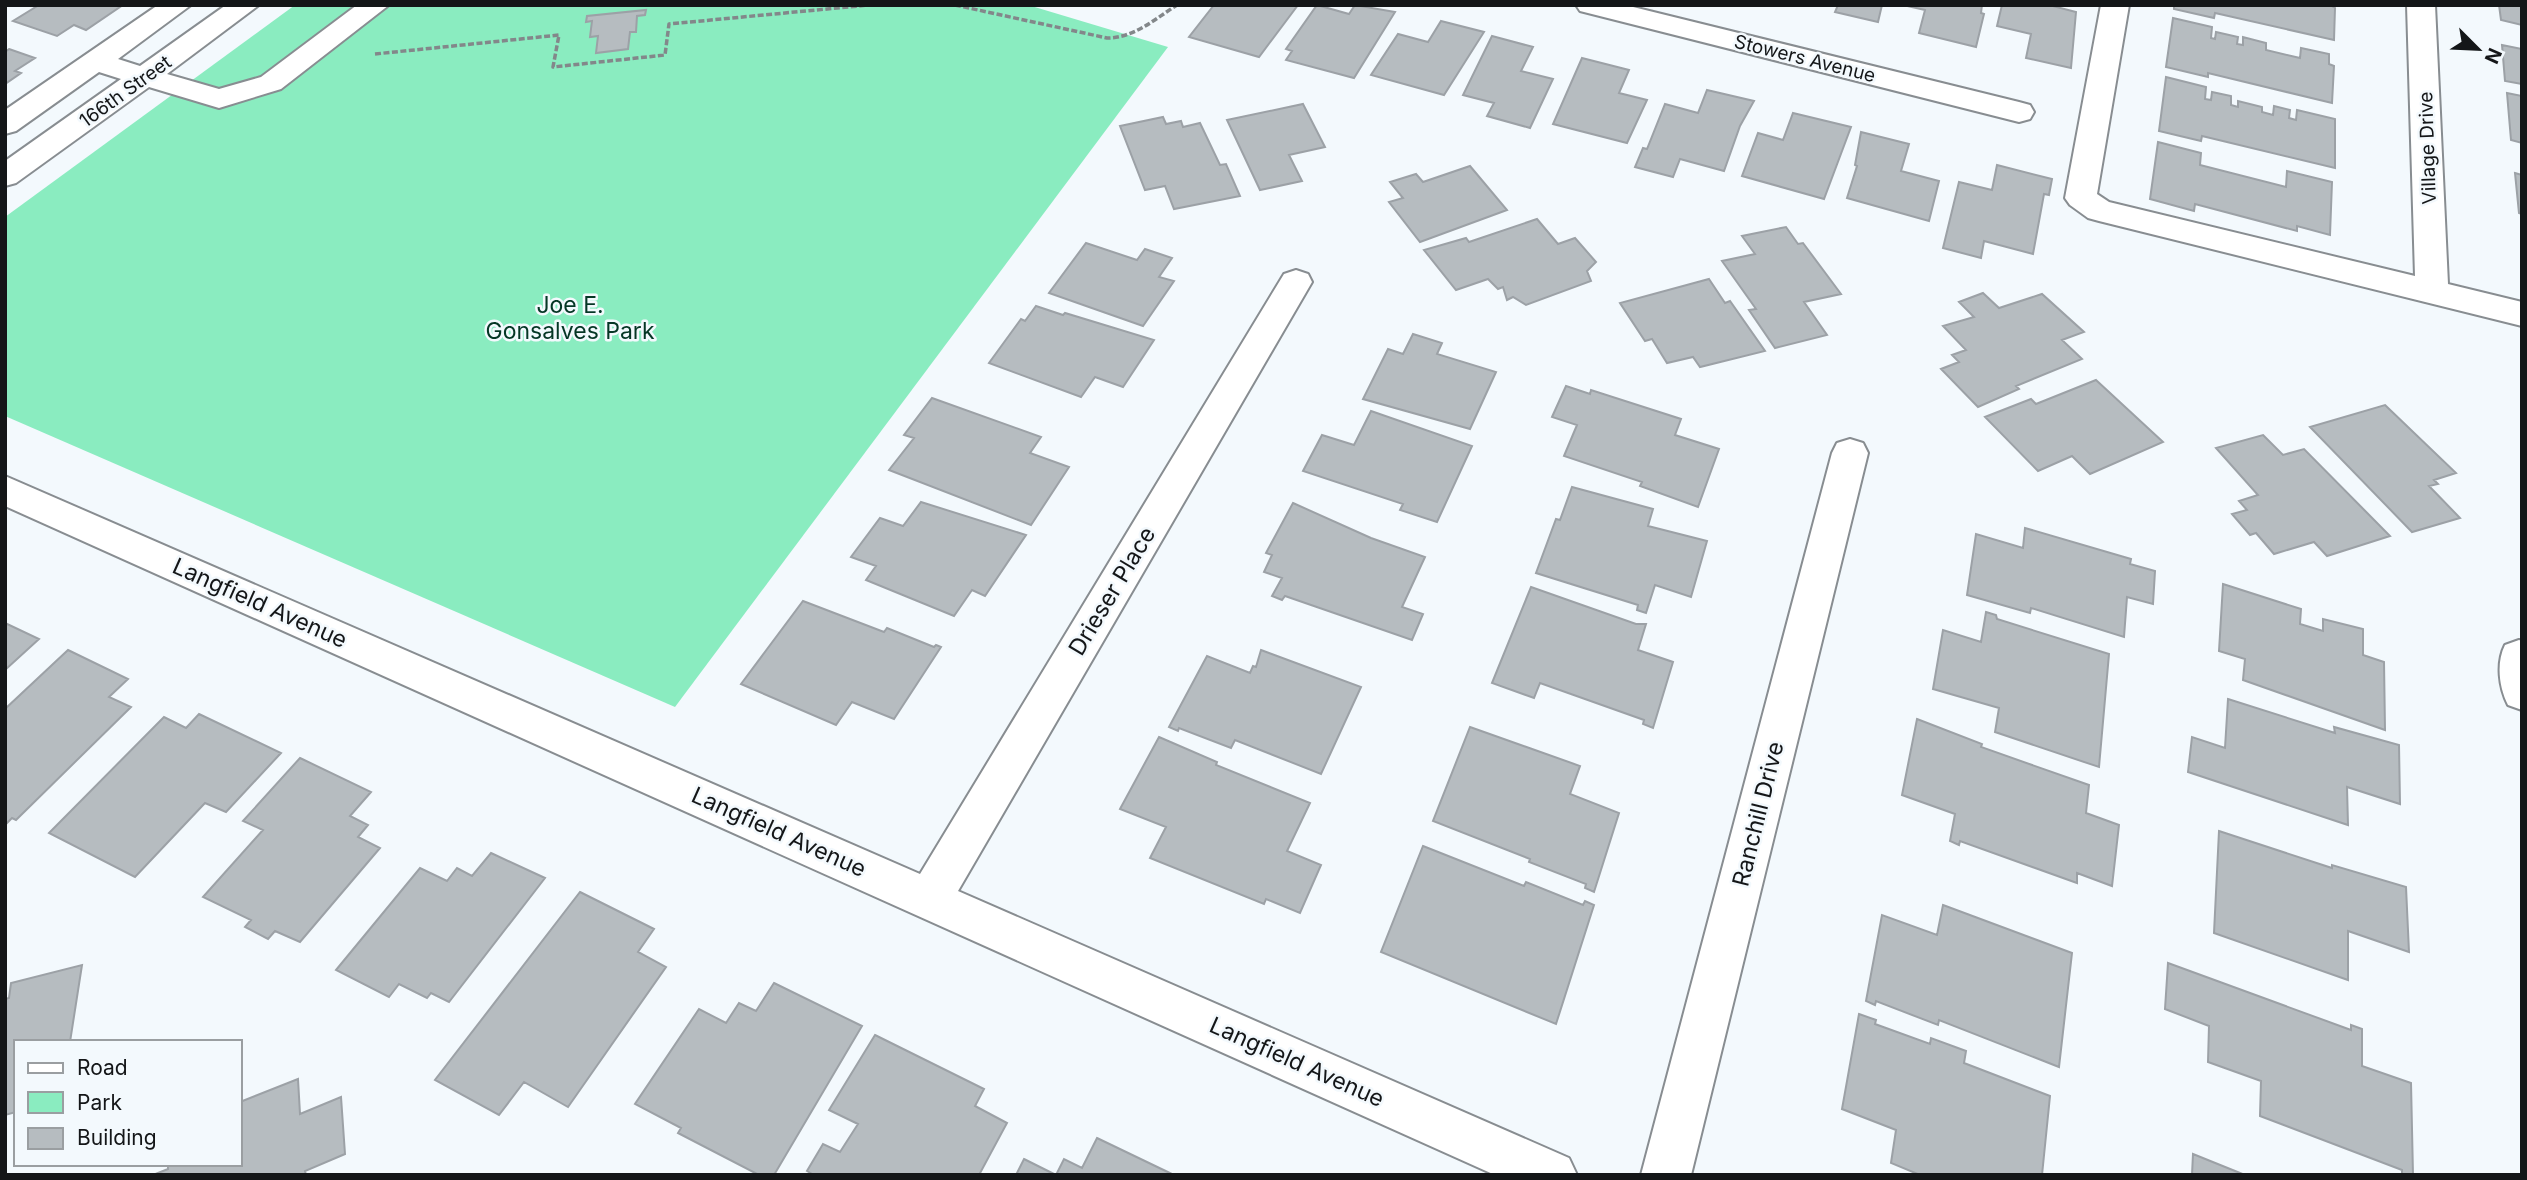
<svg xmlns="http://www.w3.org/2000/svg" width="2527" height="1180" viewBox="0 0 2527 1180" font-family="Inter,sans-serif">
<rect width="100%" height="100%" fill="#f3f9fd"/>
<path fill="#8aecc0" d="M295 5H1028L1168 47 675 707 5 416V217Z"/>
<path fill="#b6bcc0" stroke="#9ca1a6" stroke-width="2" d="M39 5H131H123L86 30 74 25 57 36 13 21Z
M1214 5H1298L1259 57 1189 37Z
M1317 5 1349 14 1355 5 1395 12 1354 78 1286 60 1292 51 1286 49Z
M1838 5H1882L1878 22 1835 12Z
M1903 5H1982L1981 13 1984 14 1976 47 1919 33 1925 10Z
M2002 5H2049L2076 12 2071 68 2026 58 2031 34 1997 26Z
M2174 5H2330L2335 8 2334 40 2215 13 2214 18 2174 9Z
M2499 5H2522V25L2501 20Z
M646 10 645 15 637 16 636 32H630L628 49 596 53 598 36 590 37 592 21 586 22 587 16Z
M2173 18 2212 27 2211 38 2215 39 2216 32 2238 37 2237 44 2243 45V37L2266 43V50L2300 58 2301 48 2329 54V64L2334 66 2332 103 2208 73V77L2166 67Z
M1441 21 1484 32 1444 95 1371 75 1398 34 1428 42Z
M1492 36 1533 47 1521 71 1553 79 1530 128 1487 116 1494 103 1463 95Z
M2502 45 2522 49V84L2505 81Z
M9 49 35 58 15 71 21 73 5 84V52Z
M1582 58 1629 70 1619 93 1647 100 1627 143 1553 124Z
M2166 77 2206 87 2205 99 2211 100 2212 92 2231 96V105L2238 107V101L2262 107V112L2273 115 2274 106 2290 110 2289 118 2296 120 2297 110 2335 119V168L2202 136 2201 141 2159 131Z
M1707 90 1754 101 1740 126 1724 171 1680 159 1673 177 1635 167 1643 148 1647 149 1665 104 1698 113Z
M2507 93 2522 96V143L2511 140Z
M1303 104 1325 147 1289 155 1302 181 1260 190 1227 120Z
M1793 113 1851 127 1824 199 1742 176 1758 133 1783 140Z
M1163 117 1166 124 1181 121 1183 127 1200 123 1220 165 1226 164 1240 196 1174 209 1165 186 1145 190 1120 126Z
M1861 132 1909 144 1901 171 1939 181 1929 221 1847 198 1857 166 1855 165Z
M2158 142 2201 153 2200 165 2286 187 2287 171 2332 182 2330 235 2297 226V231L2195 204 2194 211 2150 199Z
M1997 165 2052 179 2049 195 2044 194 2033 254 1984 241 1981 258 1943 248 1959 182 1992 190Z
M1470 166 1507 210 1420 242 1389 202 1403 198 1390 182 1416 174 1423 182Z
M2515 173 2522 175V214L2519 213Z
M1537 219 1558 244 1575 238 1596 262 1587 271 1591 281 1526 305 1513 297 1507 300 1503 287 1498 289 1488 279 1456 290 1424 250 1466 238 1469 242Z
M1786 227 1798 244 1803 243 1841 294 1804 302 1827 335 1775 348 1749 310 1756 309 1722 261 1755 254 1742 236Z
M1086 243 1137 260 1145 249 1172 258 1159 277 1174 281 1143 326 1049 293Z
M1709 279 1725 303 1730 301 1765 351 1700 367 1693 357 1667 363 1652 339 1645 341 1620 303Z
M1983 293 1999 308 2042 294 2084 332 2062 340 2082 359 2016 386 2019 389 1978 407 1941 369 1959 362 1952 355 1966 350 1943 326 1974 317 1959 302Z
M1036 306 1063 315 1065 313 1154 340 1123 387 1095 377 1081 397 989 363 1021 319 1025 321Z
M1413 334 1442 343 1437 354 1496 372 1470 429 1363 399 1388 349 1403 354Z
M2096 380 2163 442 2090 474 2072 456 2038 471 1985 417 2031 399 2036 404Z
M1566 386 1590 394 1591 390 1681 419 1675 435 1719 449 1698 507 1640 486 1642 482 1564 456 1577 425 1552 417Z
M932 398 1041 437 1030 453 1069 467 1031 525 889 470 914 438 904 435Z
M2385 405 2456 473 2434 480 2438 484 2429 486 2460 518 2412 532 2310 427Z
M1371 411 1472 446 1437 522 1400 510 1403 504 1303 471 1322 435 1354 445Z
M2263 435 2283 455 2304 449 2390 536 2327 556 2314 542 2274 554 2256 533 2250 535 2232 514 2247 510 2239 501 2258 495 2216 448Z
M1572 487 1653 509 1648 526 1707 541 1691 597 1655 585 1646 613 1637 610 1638 605 1536 573 1556 519 1560 520Z
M921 502 1026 535 985 596 972 590 954 616 866 580 876 566 851 557 880 518 903 526Z
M1293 503 1371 538 1425 557 1402 607 1423 614 1412 640 1285 596 1282 600 1272 596 1282 578 1264 572 1272 555 1266 553Z
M2025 528 2131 559 2130 564 2155 571 2153 604 2127 597 2124 637 2031 608 2030 613 1967 595 1976 534 2023 548Z
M2223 584 2301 609 2300 624 2323 631V619L2363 629V655L2384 662 2385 730 2243 680 2245 659 2219 651Z
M1531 587 1636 624H1646L1638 650 1673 662 1653 728 1643 724 1644 720 1540 683 1534 698 1492 683Z
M803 601 884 632 887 628 934 647 936 645 941 647 894 719 852 702 836 725 741 684Z
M1986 612 1996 615 1997 619 2109 654 2099 767 1995 732 1999 708 1933 689 1943 630 1981 642Z
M5 623 39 639 5 670Z
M68 650 128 679 109 697 131 707 16 820 12 818 5 825V709Z
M1261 650 1361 687 1321 774 1235 740 1231 748 1179 728 1178 731 1169 727 1207 656 1250 673 1253 666 1256 667Z
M2228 699 2335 733 2334 727 2399 745 2400 804 2347 787 2348 825 2188 772 2192 737 2225 748Z
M199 714 281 753 226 812 205 803 135 877 49 833 164 717 186 728Z
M1917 719 1982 744 1981 747 2089 785 2086 813 2119 825 2112 886 2077 873V883L1960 841 1959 845 1950 841 1955 814 1902 795Z
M1470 727 1580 766 1570 794 1619 813 1594 892 1585 888 1586 884 1529 862 1530 859 1433 821Z
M1159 737 1217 762 1216 765 1310 803 1287 851 1321 865 1300 913 1266 899 1264 904 1150 858 1166 827 1120 809Z
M300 758 371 792 350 816 368 825 358 837 380 848 300 942 275 931 268 939 245 927 251 920 203 897 263 830 243 821Z
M2219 831 2332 868V865L2406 887 2409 952 2348 931V980L2214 933Z
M1423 846 1524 886 1526 882 1583 905 1585 901 1594 905 1556 1024 1381 952Z
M491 853 545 878 449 1002 431 993 427 998 399 984 389 997 336 970 420 868 447 881 457 868 472 876Z
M580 892 654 929 638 952 666 967 568 1107 524 1082 499 1115 435 1080Z
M1943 905 2072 953 2059 1067 1939 1020 1938 1025 1876 1001 1875 1005 1866 1001 1882 915 1937 935Z
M2168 963 2351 1030V1025L2362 1029V1066L2411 1083 2413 1175H2402V1170L2260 1116 2261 1081 2208 1062 2209 1026 2165 1009Z
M82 965 70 1042H16V1112L5 1115V999L9 998 11 983Z
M774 983 862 1026 774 1175H759L678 1133 681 1128 635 1104 699 1009 726 1023 739 1003 756 1011Z
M1859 1014 1876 1020 1875 1024 1930 1044 1931 1038 1966 1051 1964 1063 2050 1096 2042 1175H1920L1891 1163 1896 1130 1842 1109Z
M875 1035 984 1089 975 1106 1007 1123 979 1175H814L807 1171 823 1144 840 1152 858 1124 829 1110Z
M298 1079 300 1114 341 1097 345 1154 305 1171 306 1175H153L168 1169V1164H240V1102Z
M1097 1138 1174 1175H1056L1064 1159 1082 1168Z
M2193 1154 2245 1175H2192Z
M1024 1159 1056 1175H1016Z"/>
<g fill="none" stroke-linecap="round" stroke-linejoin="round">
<g stroke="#888d91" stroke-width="4">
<path id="minor" d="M158 5H191L118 59 140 66 226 5H259L167 74 219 89 261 77 357 5H389L281 89 219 108 149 87 16 183 5 186V161L121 79 99 72 16 131 5 134V110Z
M1576 5H1625L2019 102 2030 105 2034 112 2030 119 2019 122 1580 11Z
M2101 5H2129L2097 194 2109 202 2415 276 2407 5H2435L2448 284 2522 302V326L2099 221 2088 218 2070 205 2065 198Z
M1296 270 1308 274 1312 282 958 891 1569 1158 1577 1175H1495L5 506V476L920 874 1284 274Z
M1850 439 1863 443 1868 453 1691 1175H1641L1832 453 1837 443Z
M2519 640 2522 641V710L2508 705C2499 687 2496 663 2505 645Z"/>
</g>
<path stroke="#83878a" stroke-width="3.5" stroke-dasharray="6 2.5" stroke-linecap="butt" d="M955 5 1107 38C1134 38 1155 19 1177 5
M375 54 559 35 553 67 665 55 669 24 869 5"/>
<use href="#minor" fill="#fff" fill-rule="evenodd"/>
</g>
<g text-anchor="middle" stroke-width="5" stroke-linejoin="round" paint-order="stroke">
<g font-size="19" fill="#141618" stroke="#f3f9fd">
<text transform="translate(1805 58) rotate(14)" y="7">Stowers Avenue</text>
<text transform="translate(125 91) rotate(-36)" y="7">166th Street</text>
<text transform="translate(2427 148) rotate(-92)" y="7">Village Drive</text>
</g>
<g font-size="23" fill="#053725" stroke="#f3f9fd">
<text x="570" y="313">Joe E.<tspan x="570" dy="26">Gonsalves Park</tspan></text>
</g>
<g font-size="23" fill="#141618" stroke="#f3f9fd">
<text transform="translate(1112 591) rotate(-59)" y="8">Drieser Place</text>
<text transform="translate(260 603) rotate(24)" y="8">Langfield Avenue</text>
<text transform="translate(1758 814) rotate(-76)" y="8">Ranchill Drive</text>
<text transform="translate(779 832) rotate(24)" y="8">Langfield Avenue</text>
<text transform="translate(1297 1062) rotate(24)" y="8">Langfield Avenue</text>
</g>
</g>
<rect width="2527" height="1180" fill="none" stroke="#141618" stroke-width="14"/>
<rect x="14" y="1040" width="228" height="126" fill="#f3f9fd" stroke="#9a9ea1" stroke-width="2"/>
<rect x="28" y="1063" width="35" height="10" fill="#ffffff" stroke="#9a9ea1" stroke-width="2"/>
<text x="77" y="1075" font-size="21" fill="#141618">Road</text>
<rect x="28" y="1092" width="35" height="21" fill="#8aecc0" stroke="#9a9ea1" stroke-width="2"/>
<text x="77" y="1110" font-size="21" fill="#141618">Park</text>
<rect x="28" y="1128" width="35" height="21" fill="#b6bcc0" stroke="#9a9ea1" stroke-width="2"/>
<text x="77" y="1145" font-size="21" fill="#141618">Building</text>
<g transform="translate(2478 49) rotate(114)" stroke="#f3f9fd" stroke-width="5" paint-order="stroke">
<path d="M0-5L12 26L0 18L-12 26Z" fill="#141618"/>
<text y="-10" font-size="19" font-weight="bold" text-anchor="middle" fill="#141618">N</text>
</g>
</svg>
